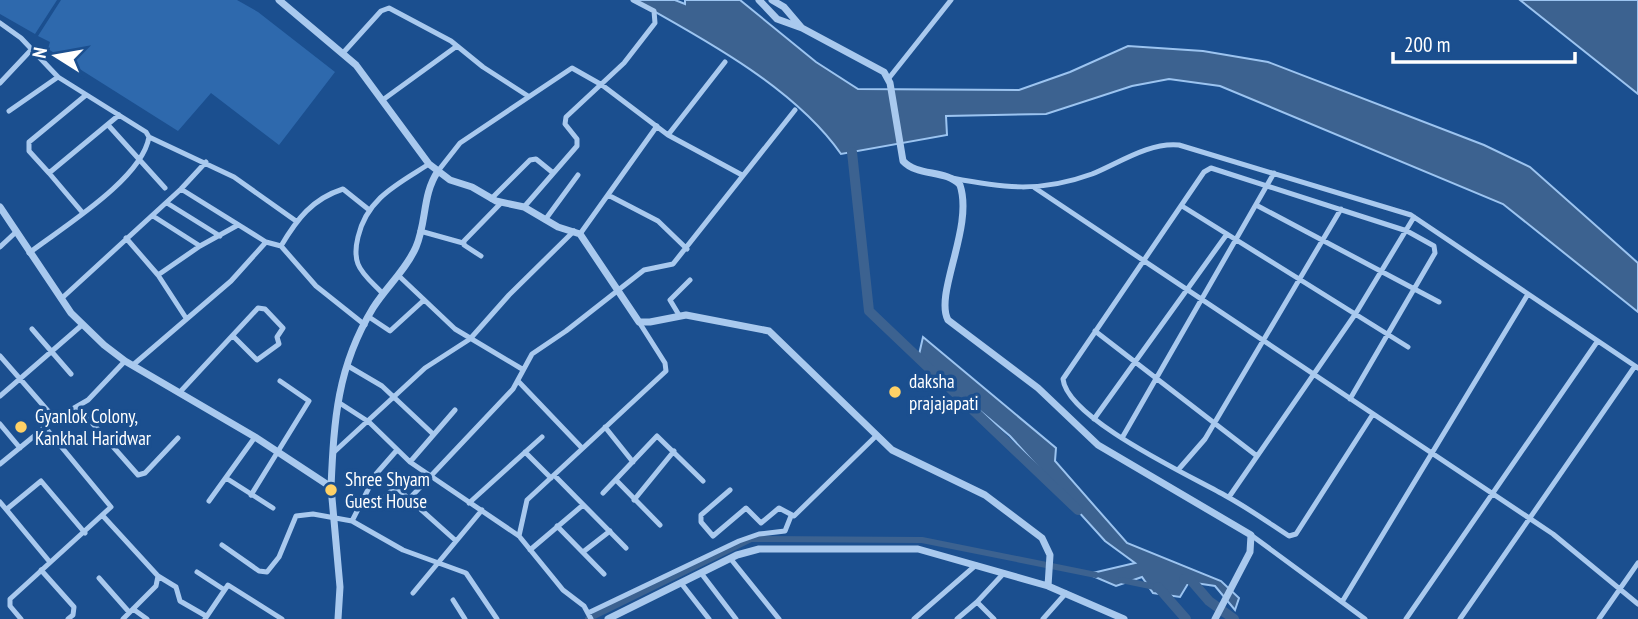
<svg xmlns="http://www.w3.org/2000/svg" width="1638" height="619" viewBox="0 0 1638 619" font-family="'PT Sans Narrow',sans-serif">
<rect width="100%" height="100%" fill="#1b4f8f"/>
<path fill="#2e69ad" d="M0 0H57L35 34 0 14Z
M61 0H237L258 12 335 72 279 145 211 93 178 131 48 49 50 42 38 36Z"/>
<path fill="#3c6290" stroke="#9cc4f0" stroke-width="2" d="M634 0H675L685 4V0H740L816 62 858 89 1019 90 1070 72 1128 46 1203 51 1268 62 1484 145 1530 167 1638 263V312L1503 204 1220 86 1169 79 1132 86 1046 114 946 116 947 135 841 154C795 88 704 39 634 0Z
M1520 0H1638V94Z
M923 337 1056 448 1055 461 1127 543 1221 581 1239 598 1235 610 1215 586 1189 582 1180 597 1153 593 1142 577 1116 586 1088 574 1135 563 1105 541 1010 436 918 359Z"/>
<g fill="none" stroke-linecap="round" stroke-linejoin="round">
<path stroke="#3c6290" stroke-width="6" d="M1121 580 1155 587
M588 619 751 539 922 540 1096 575"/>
<path stroke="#3c6290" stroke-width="10" d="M852 152 869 311 1078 510
M1184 579H1190L1209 601 1234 619
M1158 587 1186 619"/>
<path stroke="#a9c9ee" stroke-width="5" d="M0 23 21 38 58 77 146 132 149 137C142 179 63 227 29 253
M343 53 381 11 389 8 451 41 483 67 528 96
M889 78 951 0
M0 83 31 50
M86 95 29 142V151L49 173 119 115
M384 99 457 46
M9 111 58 77
M109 126 165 188
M668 135 725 62
M149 137 234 177 296 221
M438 171 460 143 572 68 602 85 668 135 742 175
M49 173 82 212
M952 178C1004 188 1040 193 1092 174 1119 163 1149 142 1179 145L1411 215 1638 368
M1035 188 1553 534 1638 604
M181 189 266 242
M608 195 658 221 687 249
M491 199 530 160 536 159 552 172
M167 203 220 236
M1256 205 1439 302
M1182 206 1408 347
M524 207 577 146V139L565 124 566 117 624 63 655 23 654 11 633 0
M153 216 200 246
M545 220 578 175
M420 231 463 243
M580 234 657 126
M126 238 158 275 186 318
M281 246 316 286 365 325
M0 247 16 232
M481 256 464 245V241L501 203
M158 275 200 246 238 225
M399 276 455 329 522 369
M383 294C375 285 362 275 358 264 355 256 356 245 358 237 367 198 398 184 429 164
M61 299 181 189 206 162
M679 315 670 300 690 280
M369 317 390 331 424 300
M32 329 71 374
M1095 331 1257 456
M0 356 55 419
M133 365 231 281 266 242 281 246C297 219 312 199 343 189L368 209
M348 366 382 386 433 434
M518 381 582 448
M180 392 258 308 265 309 283 328 277 337 279 344 257 360 233 336
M0 396 82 325
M1350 399 1435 253 1434 246 1407 231 1211 168 1204 172 1063 379C1067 419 1191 476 1226 496 1248 508 1269 523 1289 536L1296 534 1373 414
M338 402 369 422 410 462
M78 407 138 475 145 473 178 438
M455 410 410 462 519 536 563 590 584 606 591 619
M1094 419 1227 234
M0 424 20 448
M605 427 633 462
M1122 438 1274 173
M525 452 551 478
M333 453 425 368 470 339 509 295 574 231
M0 464 55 419 88 400 125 361
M1178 470 1205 439 1341 209
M554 475 626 548
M226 478 273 508
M616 480 660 525
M730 490 701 515V522L713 536 746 508 761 523 779 508 794 516 876 436
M603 493 657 436 703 481
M251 495 309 401 280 381
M1229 497 1356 313 1414 217
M410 498 513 389 532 354 566 331 644 270 673 264 795 110
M634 500 674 451
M209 501 255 437
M381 501 393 489 399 490 455 540
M0 502 49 561
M469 503 542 437
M7 509 41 481 85 533
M103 516 158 576 156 586 123 619
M352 521 403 550 466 573 497 619
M557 526 604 574
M1251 535 1365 619
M519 536 527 500 666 371 665 363 639 322
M222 545 259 571 267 572 279 557 296 516 313 514 352 521 376 474 397 450
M530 550 583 505
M583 552 610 531
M730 558 779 619
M41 570 74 607 73 615 68 619
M197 572 223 589
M701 573 736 619
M158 576 176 587 180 601 206 616
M99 578 129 612
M681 583 709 619
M413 593 482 510
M453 600 465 619
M1342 602 1528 294
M133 609 147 619
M588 613 739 541 759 534 785 531 791 516
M21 619 10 606V599L111 507 45 427
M205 619 228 585 282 619
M914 619 976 565
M957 619 977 602
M994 619 977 602 1004 573
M1043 619 1066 593
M1406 619 1597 342
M1460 619 1635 366
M1599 619 1638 563"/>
<path stroke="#a9c9ee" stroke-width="7" d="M279 0 356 65 429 164 450 180 472 187 496 201 524 207 558 227 580 234 639 322H650L686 315 769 331 892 450 985 495 1042 538 1050 555 1048 586 1124 619
M759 0 777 19 802 28 884 72 890 83 903 161C918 177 946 169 960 185 974 227 934 294 948 320L1038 388 1098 445 1251 535 1250 552 1215 619
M772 0 784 7 801 27
M0 207 71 313 104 345 125 361 255 437 331 487 340 587 338 619
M331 487C334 420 337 367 373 308 387 286 406 270 416 247 427 221 422 195 438 171
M608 619 737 555 759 549H918L1048 586"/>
</g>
<g fill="#ffd166" stroke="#1b4f8f" stroke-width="2.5">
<circle cx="895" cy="392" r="7"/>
<circle cx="21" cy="427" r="7"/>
<circle cx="331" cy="490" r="7"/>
</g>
<g text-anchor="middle" stroke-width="7" stroke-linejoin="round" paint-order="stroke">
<g font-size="19" fill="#fff" stroke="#1b4f8f" text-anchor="start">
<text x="909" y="388">daksha<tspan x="909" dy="22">prajajapati</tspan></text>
<text x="35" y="423">Gyanlok Colony,<tspan x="35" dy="22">Kankhal Haridwar</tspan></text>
<text x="345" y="486">Shree Shyam<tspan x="345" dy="22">Guest House</tspan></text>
</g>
</g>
<g transform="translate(56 56) rotate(281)" stroke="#1b4f8f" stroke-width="5" paint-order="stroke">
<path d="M0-5L12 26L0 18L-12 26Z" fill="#ffffff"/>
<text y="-10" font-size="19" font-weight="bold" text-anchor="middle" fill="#ffffff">N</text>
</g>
<path d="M1393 52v10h182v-10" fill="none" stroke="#ffffff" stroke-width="3.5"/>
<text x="1404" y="52" font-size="21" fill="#ffffff" stroke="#1b4f8f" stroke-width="5" paint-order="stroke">200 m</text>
</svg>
